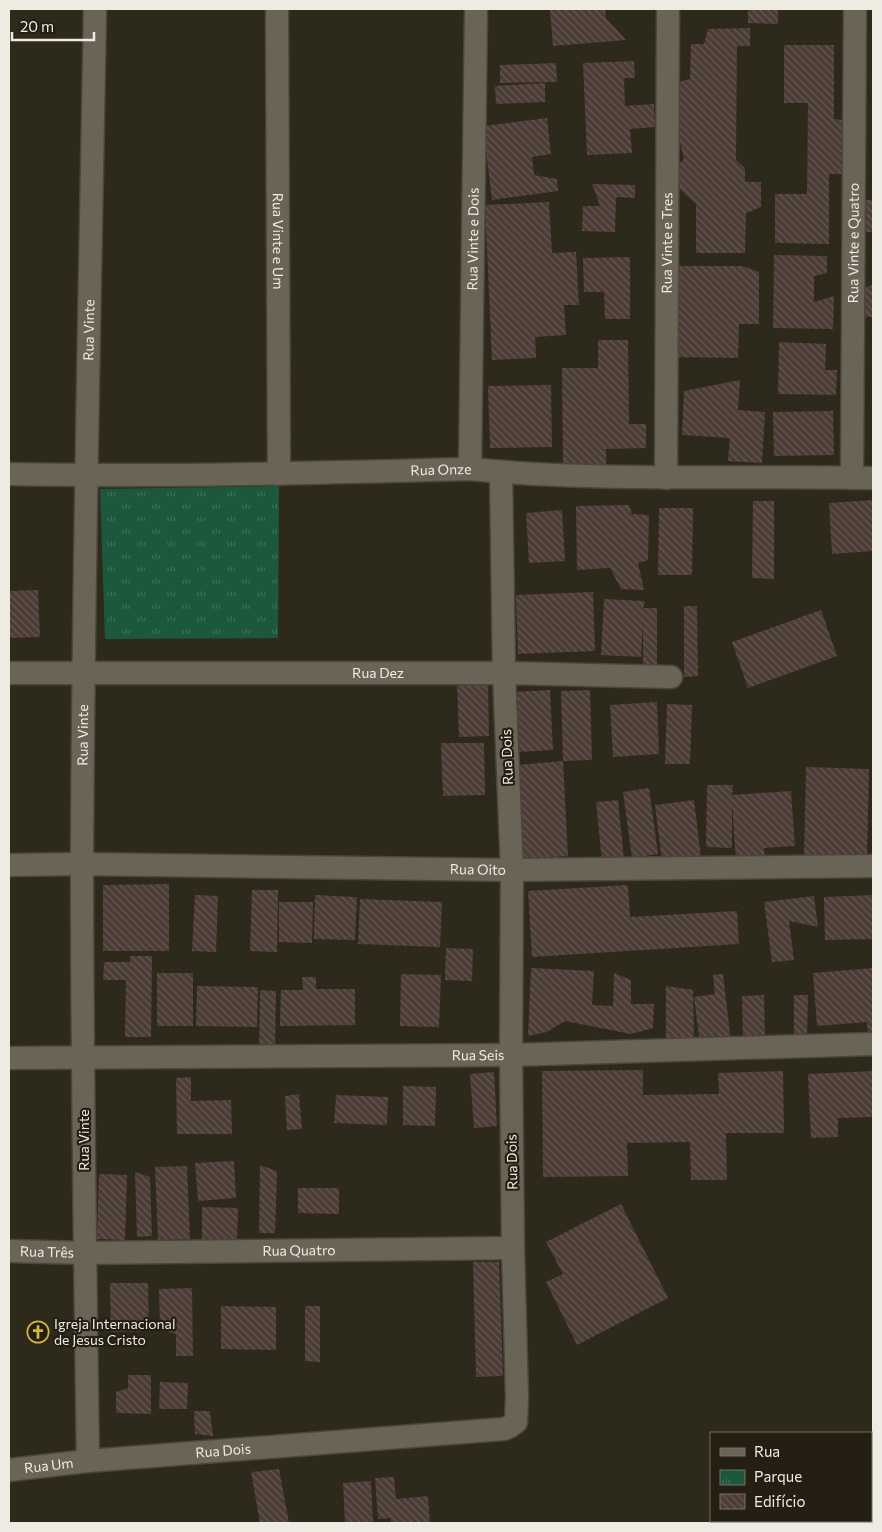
<svg xmlns="http://www.w3.org/2000/svg" width="882" height="1532" viewBox="0 0 882 1532" font-family="Commissioner,sans-serif">
<defs>
<pattern id="park-tufts" width="24" height="20" patternUnits="userSpaceOnUse" patternTransform="scale(1.25)"><rect width="24" height="20" fill="#1b583c"/><path d="M3 7l-1-3M5 7V3M7 7l1-3M15 17l-1-3M17 17v-4M19 17l1-3" fill="none" stroke="#3c7058"/></pattern>
<pattern id="building-back-hatch" width="6" height="6" patternUnits="userSpaceOnUse" patternTransform="scale(1.25)"><rect width="6" height="6" fill="#4c3c36"/><path d="M-1 5l2 2M0 0l6 6M5-1l2 2" fill="none" stroke="#665853"/></pattern>
</defs>
<rect width="100%" height="100%" fill="#2d291b"/>
<path fill="url(#park-tufts)" d="M279 486 278 638 105 639 100 489Z"/>
<path fill="url(#building-back-hatch)" d="M550 9H605L606 18 626 40 553 46Z
M748 9H778V24L748 23Z
M750 28V46H737L736 160 745 168V182H761V207L746 213 745 253H696V204L674 184 676 167 684 159 675 123 679 82 690 79 691 44H704L708 29Z
M784 45H834V119L843 120V174H829V244L775 243V194H807L808 103H784Z
M634 61 635 78H624L625 106 654 104 655 127 630 129 632 153 587 155 583 63Z
M556 63 557 82 500 83V65Z
M545 83V102L496 104 495 86Z
M547 118 551 154 532 157 534 175 557 179 558 191 492 200 483 126Z
M592 184 635 185V198L616 197 615 232 582 231 583 206H600Z
M859 200H873V232H859Z
M549 202 552 253 576 252 579 305H564L566 335 535 337 536 358 492 360 485 205Z
M774 255 827 256V273L814 276V302L834 296 833 329 773 328Z
M630 257V319H605L604 292H584L583 258Z
M670 266H742L759 272V324H739L738 358 669 357Z
M873 285V317L856 316 859 289Z
M598 340H628L629 424H646V448L606 449V466H563L562 368H598Z
M779 342 826 344 825 370H837L836 395 778 394Z
M740 380 738 410 765 412 762 463 728 461 730 438 682 435 684 391Z
M551 385 552 447 490 448 488 386Z
M833 411 834 455 774 456 773 412Z
M873 500V551L832 554 829 503Z
M753 501H774V579L752 578Z
M629 505 632 514 649 515 648 560 638 563 644 590 621 589 610 568 577 570 576 506Z
M659 508H693L692 575H658Z
M562 510 565 561 529 563 526 513Z
M38 590 40 637 9 638V591Z
M593 592 595 651 518 654 516 595Z
M604 599 645 601 643 608H657V671H643V621L641 657 601 655Z
M684 606H697L698 676 684 677Z
M821 610 837 656 748 688 732 642Z
M488 682 489 736 459 737 457 684Z
M550 690 553 750 516 752 513 692Z
M590 690 592 760 563 761 561 691Z
M657 702 659 754 613 757 610 705Z
M667 704 692 705 690 764H665Z
M441 743H484L485 795 443 796Z
M563 761 568 856 522 859 517 765Z
M806 767 869 769 867 857 804 856Z
M707 785H733L732 795 791 791 795 846 764 848 765 860 736 862 732 803V848L706 847Z
M649 788 658 854 632 858 623 792Z
M618 800 624 859 602 862 596 802Z
M694 800 701 857 662 861 655 805Z
M169 884V951H103V885Z
M628 885 630 917 737 911 739 944 532 957 528 891Z
M252 890H278L277 952 250 951Z
M195 895 218 896 216 952 192 951Z
M315 895 357 897 355 940 314 939Z
M873 895V939L825 940 824 897Z
M814 896 818 927 789 921 794 960 772 962 764 902Z
M360 899 442 902 440 947 358 944Z
M279 902H313L312 943 279 942Z
M446 948 473 949 472 981 445 980Z
M130 956H152L151 1037H125L126 980H103L104 962H130Z
M531 968 594 971 592 1005 613 1006 614 973 631 980V1004H654L653 1028 631 1034 565 1021 547 1032 528 1036Z
M873 968V1035L868 1036 867 1022 817 1026 813 973Z
M157 973H193V1026H157Z
M401 974 441 975 439 1027 400 1026Z
M723 974 731 1042 700 1045 694 997 715 994 713 975Z
M302 977H316V989H355V1025L280 1026 281 990H303Z
M197 986 258 987 257 1027 196 1026Z
M666 986 693 990 694 1038H666Z
M260 990 276 991 275 1050 259 1049Z
M764 995 765 1042 743 1043 742 996Z
M794 995H808L807 1038 794 1037Z
M643 1070V1095L719 1094 718 1073 783 1071 784 1133H726L727 1180H691L690 1142 627 1143 628 1176 543 1177 542 1071Z
M873 1071V1117L838 1118V1137L811 1138 808 1074Z
M494 1072 497 1126 474 1128 470 1074Z
M191 1077V1101L231 1100 232 1134H177L176 1078Z
M403 1086 436 1087 435 1126 403 1125Z
M299 1094 302 1129 287 1130 285 1096Z
M336 1095 388 1097 387 1125 334 1123Z
M234 1161 236 1198 198 1201 195 1163Z
M260 1165 277 1171 275 1233H259Z
M187 1166 190 1239 158 1240 155 1167Z
M135 1172 150 1177 152 1236 137 1237Z
M99 1174 127 1175 125 1240 97 1239Z
M298 1188H339V1214L298 1213Z
M621 1204 668 1298 577 1345 546 1282 563 1274 546 1242Z
M202 1207 238 1208 237 1241 202 1240Z
M473 1262H499L503 1376 476 1377Z
M110 1283H148L149 1331 111 1332Z
M192 1288 193 1356H176V1334L160 1329 159 1289Z
M221 1306 276 1307V1350L221 1349Z
M305 1306H320V1362L305 1361Z
M128 1375H151V1414L116 1413V1392L128 1388Z
M160 1382 188 1383 187 1409H159Z
M194 1411H210L213 1436 195 1434Z
M279 1469 289 1523H260L251 1472Z
M394 1477 396 1499 428 1496 430 1523H391V1518L378 1519 375 1478Z
M371 1481 373 1523H345L343 1483Z"/>
<g fill="none" stroke-linecap="round" stroke-linejoin="round">
<g stroke="#4a463a" stroke-width="25">
<g id="minor">
<path id="s1" d="M277 9 279 474"/>
<path id="s2" d="M470 469 476 9"/>
<path id="s3" d="M9 474C163 477 317 473 470 469 604 482 739 475 873 478"/>
<path id="s4" d="M666 478 668 9"/>
<path id="s5" d="M852 478 855 9"/>
<path id="s6" d="M9 673H504L671 677"/>
<path id="s7" d="M9 865 82 864 512 870 873 866"/>
<path id="s8" d="M9 1058 511 1055 873 1044"/>
<path id="s9" d="M9 1251 85 1253 513 1248"/>
<path id="s10" d="M88 1461C85 1262 82 1062 82 863 83 578 90 293 95 9"/>
<path id="s11" d="M9 1470 88 1461 504 1429 509 1427 516 1422 517 1398 513 1248 511 1055 512 870 504 673 501 472"/>
</g>
</g>
<use href="#minor" stroke="#696455" stroke-width="22"/>
</g>
<defs>
<g id="church-ring" transform="scale(1.125)"><circle r="9.5" fill="#241f12" stroke="#d2b736" stroke-width="1.5"/><path d="M-1.2-6h2.4v3.5h3.3v2.4h-3.3V6h-2.4V-.1h-3.3v-2.4h3.3Z" fill="#d2b736"/></g>
</defs>
<g fill-rule="evenodd">
<use href="#church-ring" x="38" y="1332"/>
</g>
<g text-anchor="middle" stroke-width="4.5" stroke-linejoin="round" paint-order="stroke">
<g font-size="14" fill="#edebe2" stroke="#241f12">
<text dy="5" stroke="none"><textPath href="#s2" startOffset="230">Rua Vinte e Dois</textPath></text>
<text dy="5" stroke="none"><textPath href="#s1" startOffset="232">Rua Vinte e Um</textPath></text>
<text dy="5" stroke="none"><textPath href="#s4" startOffset="235">Rua Vinte e Tres</textPath></text>
<text dy="5" stroke="none"><textPath href="#s5" startOffset="235">Rua Vinte e Quatro</textPath></text>
<text dy="5" stroke="none"><textPath href="#s10" startOffset="1131">Rua Vinte</textPath></text>
<text dy="5" stroke="none"><textPath href="#s3" startOffset="432">Rua Onze</textPath></text>
<text dy="5" stroke="none"><textPath href="#s6" startOffset="369">Rua Dez</textPath></text>
<text dy="5" stroke="none"><textPath href="#s10" startOffset="726">Rua Vinte</textPath></text>
<text transform="translate(507 757) rotate(-92)" y="5">Rua Dois</text>
<text dy="5" stroke="none"><textPath href="#s7" startOffset="469">Rua Oito</textPath></text>
<text dy="5" stroke="none"><textPath href="#s8" startOffset="469">Rua Seis</textPath></text>
<text transform="translate(84 1140) rotate(-90)" y="5">Rua Vinte</text>
<text transform="translate(512 1162) rotate(-91)" y="5">Rua Dois</text>
<text dy="5" stroke="none"><textPath href="#s9" startOffset="290">Rua Quatro</textPath></text>
<text dy="5" stroke="none"><textPath href="#s9" startOffset="38">Rua Três</textPath></text>
<text dy="5" stroke="none"><textPath href="#s11" startOffset="215">Rua Dois</textPath></text>
<text dy="5" stroke="none"><textPath href="#s11" startOffset="40">Rua Um</textPath></text>
</g>
<g font-size="14" fill="#edebe2" stroke="#241f12" text-anchor="start">
<text x="54" y="1329">Igreja Internacional<tspan x="54" dy="16">de Jesus Cristo</tspan></text>
</g>
</g>
<rect width="882" height="1532" fill="none" stroke="#edebe2" stroke-width="20"/>
<rect x="710" y="1432" width="162" height="90" fill="#241f12" stroke="#747165"/>
<rect x="720" y="1448" width="25" height="8" fill="#696455" stroke="#747165"/>
<text x="754" y="1457" font-size="15" fill="#edebe2">Rua</text>
<rect x="720" y="1470" width="25" height="15" fill="url(#park-tufts)" stroke="#747165"/>
<text x="754" y="1482" font-size="15" fill="#edebe2">Parque</text>
<rect x="720" y="1494" width="25" height="15" fill="url(#building-back-hatch)" stroke="#747165"/>
<text x="754" y="1507" font-size="15" fill="#edebe2">Edifício</text>
<path d="M12 32v8h82v-8" fill="none" stroke="#edebe2" stroke-width="2.5"/>
<text x="20" y="32" font-size="15" fill="#edebe2" stroke="#241f12" stroke-width="4" paint-order="stroke">20 m</text>
</svg>
